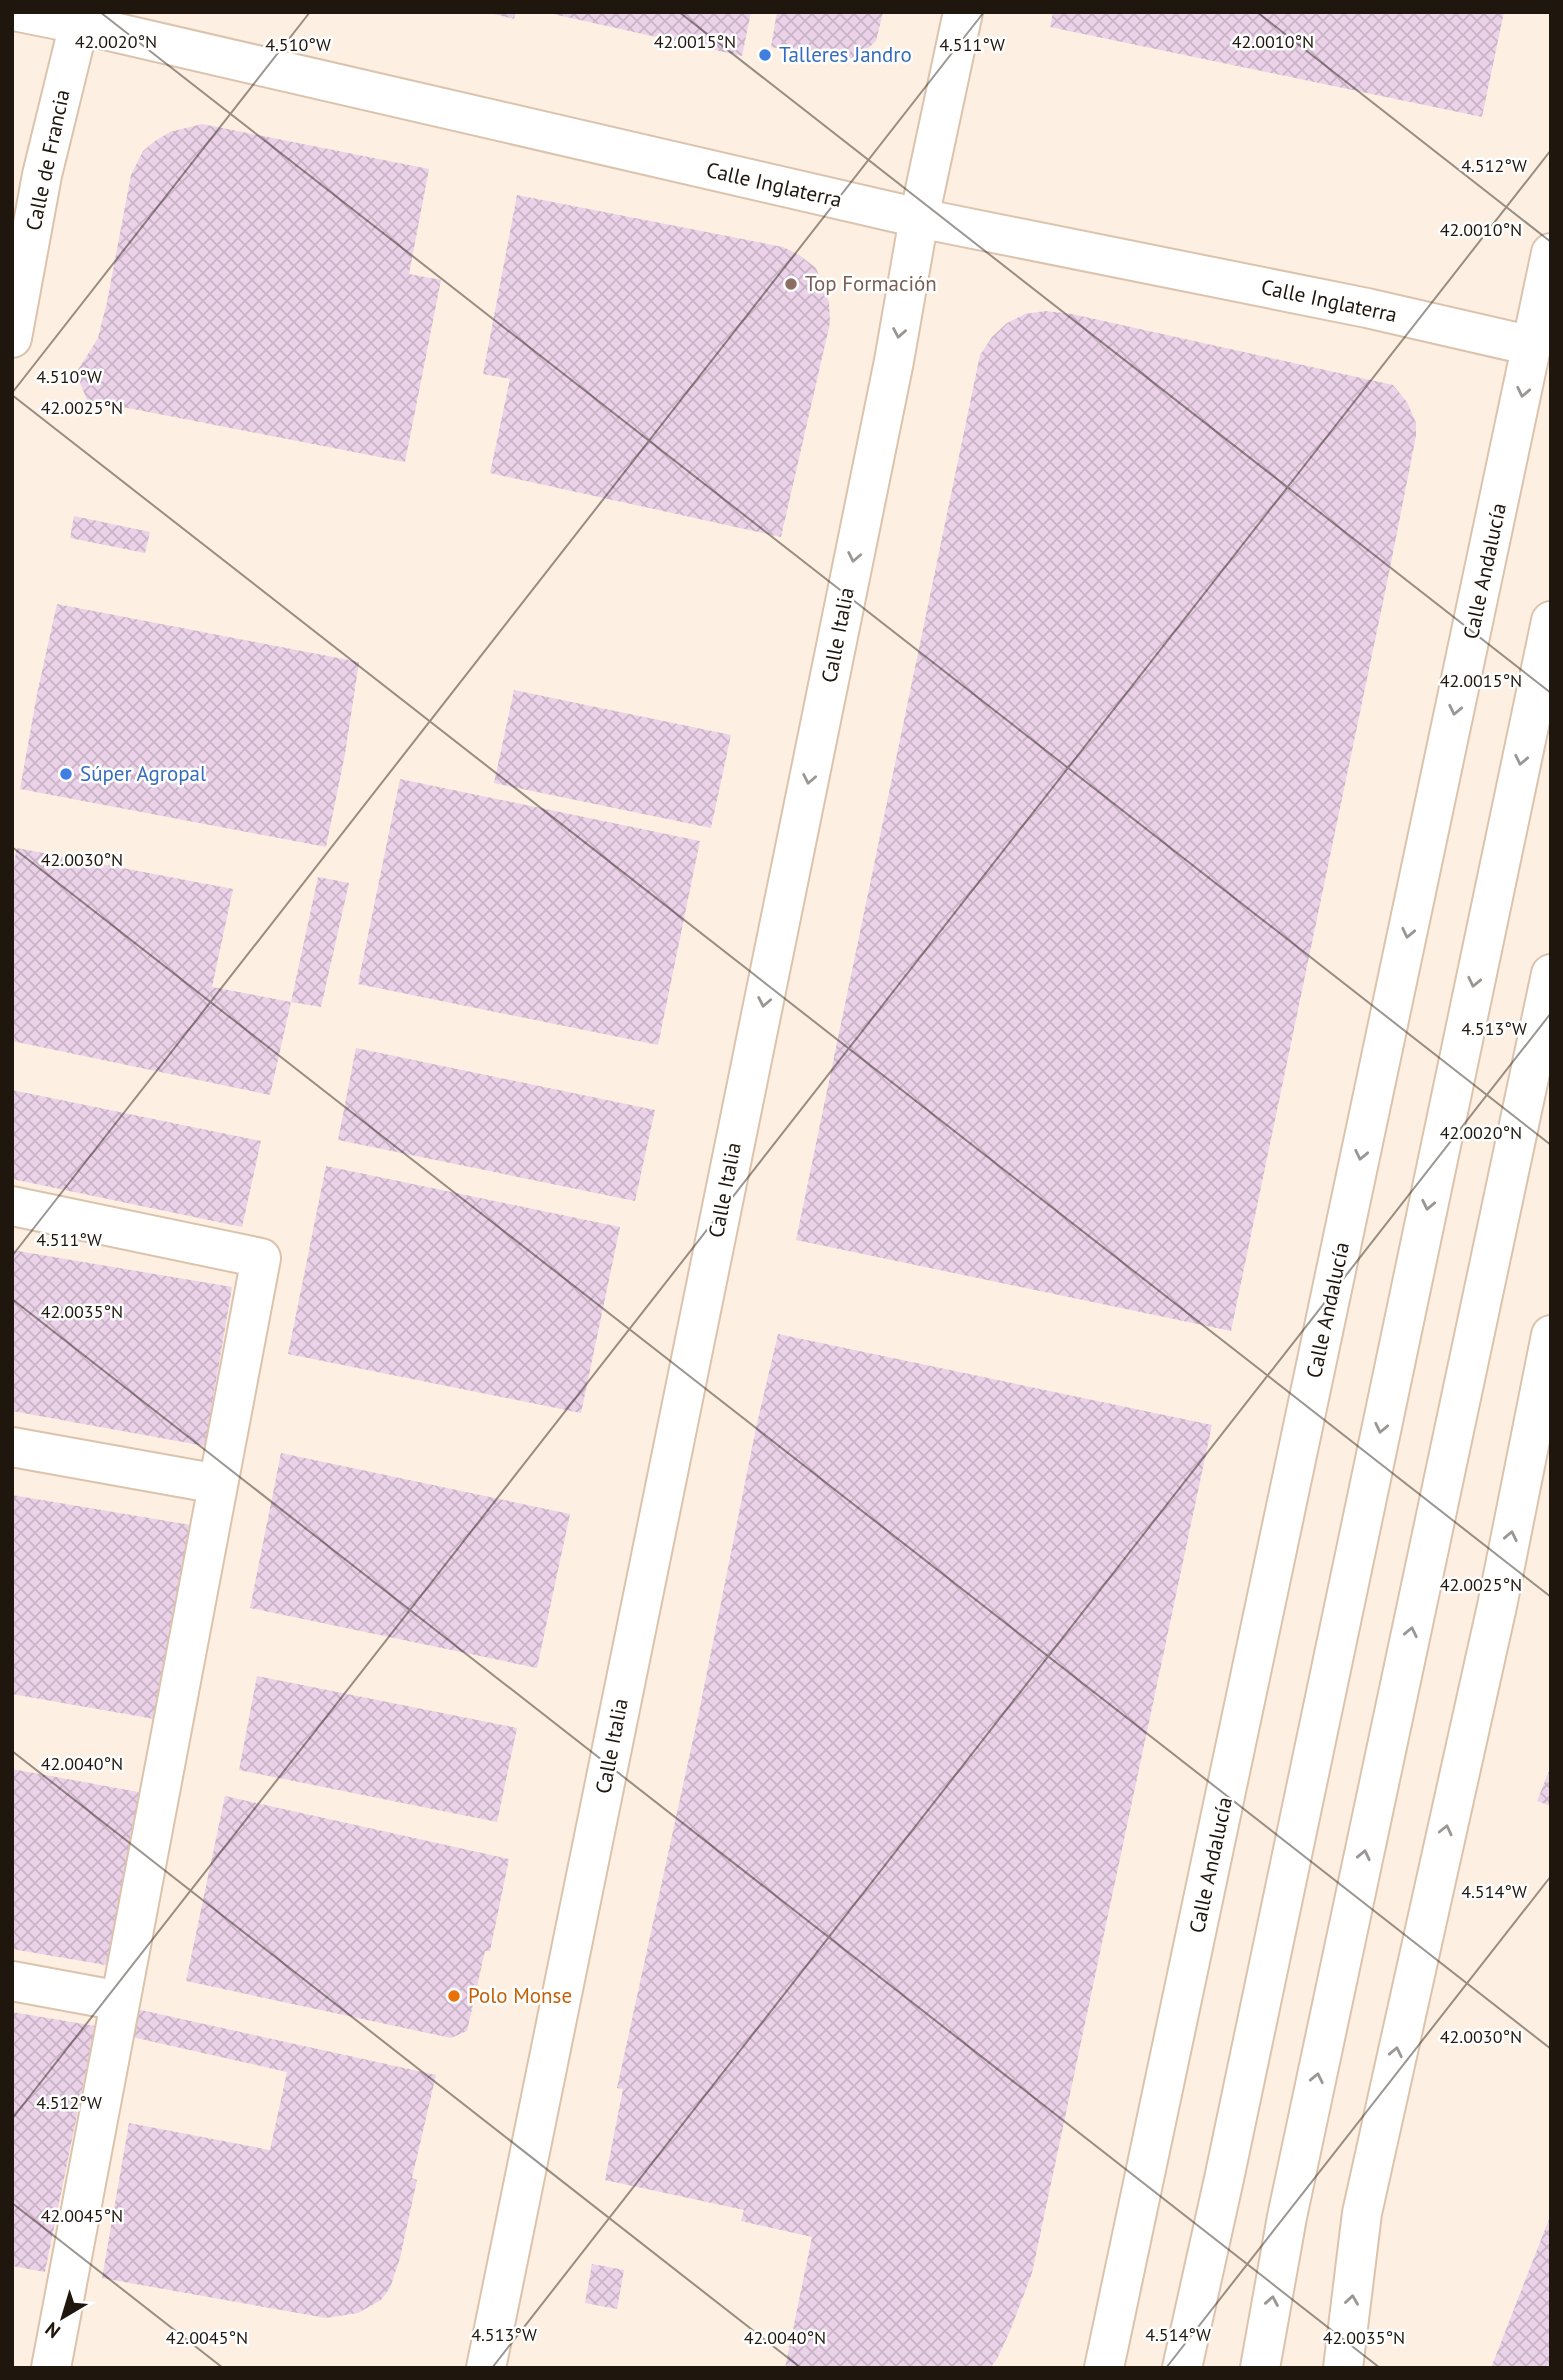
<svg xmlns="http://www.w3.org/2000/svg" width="1563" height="2380" viewBox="0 0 1563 2380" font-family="'PT Sans',sans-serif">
<defs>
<pattern id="building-cross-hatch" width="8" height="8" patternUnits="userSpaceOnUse" patternTransform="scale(1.75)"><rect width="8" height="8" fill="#ebd2e8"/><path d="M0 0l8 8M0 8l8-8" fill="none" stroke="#c9b4c6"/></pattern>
</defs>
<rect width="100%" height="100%" fill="#fdefe1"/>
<path fill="url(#building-cross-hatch)" d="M486 12H516L514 19Z
M544 12H751L742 56Z
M777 12H883L876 41 863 53 846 60 771 47Z
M1053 12H1504L1482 117 1050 27Z
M202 124 429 169 409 274 441 280 405 462 87 400 76 373 98 338 107 302 131 175 143 151 155 141 170 132Z
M517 195 783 247 799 255 816 268 829 302 830 323 781 537 490 473 510 379 483 374Z
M1045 311 1072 314 1393 385 1407 402 1416 423V436L1388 578 1231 1331 796 1240 980 355 992 337 1007 323 1025 314Z
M74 516 150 532 145 553 70 538Z
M57 604 359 662 345 754 326 847 20 789 37 694Z
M514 690 731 735 711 828 494 783Z
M400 779 700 841 658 1045 358 984Z
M17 848 233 889 212 987 291 1002 270 1095 12 1041V872Z
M318 877 349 883 321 1007 291 1002Z
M356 1048 655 1110 635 1201 338 1140Z
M12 1090 261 1141 242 1227 12 1179Z
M326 1166 620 1227 581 1413 288 1354Z
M12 1250 232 1287 205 1446 12 1411Z
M778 1334 1212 1425 1032 2273 1010 2331 997 2359 990 2368H785L812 2237 741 2221 744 2210 605 2180 623 2089 617 2088 699 1712 756 1428Z
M281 1453 570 1514 537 1668 250 1608Z
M12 1495 191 1525 154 1719 12 1694Z
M257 1676 517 1728 497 1822 239 1770Z
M1551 1766V1806L1537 1801Z
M12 1769 144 1793 111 1966 12 1949Z
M225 1796 509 1859 490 1951H485L467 2031 451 2038 186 1981Z
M127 2007 436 2075 412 2178 417 2180 400 2258 390 2288 381 2300 358 2313 326 2318 102 2278 129 2123 270 2150 287 2072 123 2035Z
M12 2012 95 2026 45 2272 12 2266Z
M1551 2214V2368H1491Z
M592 2264 624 2270 617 2309 585 2303Z"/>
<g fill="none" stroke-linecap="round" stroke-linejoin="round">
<g stroke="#dbc3ad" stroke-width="42">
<path id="minor" d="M19 12 79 24 919 218 1367 308 1532 346
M12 338 42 175 79 24
M12 1206 261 1258 51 2368
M12 1447 218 1484
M12 1981 120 2001
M486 2368 894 361 919 218 963 12
M1104 2368 1551 253
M1343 2368 1362 2213 1497 1606 1551 1335"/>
</g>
<g stroke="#dbc3ad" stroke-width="42">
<path id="major" d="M1182 2368 1224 2179 1551 621
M1260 2368 1287 2217 1551 974"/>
</g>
<use href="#minor" stroke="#fff" stroke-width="38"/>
<use href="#major" stroke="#fff" stroke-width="38"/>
</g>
<defs><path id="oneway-chevron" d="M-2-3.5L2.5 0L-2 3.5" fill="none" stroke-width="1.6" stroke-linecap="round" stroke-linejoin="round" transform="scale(1.75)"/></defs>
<g stroke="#9a9693">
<use href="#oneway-chevron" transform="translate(899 333) rotate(100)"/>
<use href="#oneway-chevron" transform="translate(1523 392) rotate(102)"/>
<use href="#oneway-chevron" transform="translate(854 557) rotate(101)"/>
<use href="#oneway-chevron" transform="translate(1455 710) rotate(102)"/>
<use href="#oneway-chevron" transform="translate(1521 760) rotate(102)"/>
<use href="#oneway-chevron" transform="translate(809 779) rotate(101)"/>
<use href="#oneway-chevron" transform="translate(1408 933) rotate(102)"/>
<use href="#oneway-chevron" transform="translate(1474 982) rotate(102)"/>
<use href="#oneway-chevron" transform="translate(764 1002) rotate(101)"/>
<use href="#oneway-chevron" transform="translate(1361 1155) rotate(102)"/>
<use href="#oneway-chevron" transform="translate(1428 1205) rotate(102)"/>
<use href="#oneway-chevron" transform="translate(1381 1428) rotate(102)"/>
<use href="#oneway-chevron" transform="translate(1511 1536) rotate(-78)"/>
<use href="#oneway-chevron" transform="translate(1411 1632) rotate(-78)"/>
<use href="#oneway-chevron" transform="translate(1446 1830) rotate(-77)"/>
<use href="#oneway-chevron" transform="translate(1364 1855) rotate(-78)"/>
<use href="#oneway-chevron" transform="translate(1396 2052) rotate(-78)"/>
<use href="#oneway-chevron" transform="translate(1317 2078) rotate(-78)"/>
<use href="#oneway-chevron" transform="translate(1352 2300) rotate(-82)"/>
<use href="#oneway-chevron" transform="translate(1272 2301) rotate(-80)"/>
</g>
<path fill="none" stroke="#1f160e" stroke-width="2" stroke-opacity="0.45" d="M100 12 1551 1145M679 12 1551 693M1257 12 1551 242M12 393 310 12M12 395 1551 1597M12 847 1551 2049M12 1256 984 12M12 1299 1380 2368M12 1751 801 2368M12 2119 1551 150M12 2203 223 2368M492 2368 1551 1013M1166 2368 1551 1876"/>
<g fill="#3f7fe0" stroke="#fff" stroke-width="2.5">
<circle cx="765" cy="55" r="7"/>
<circle cx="66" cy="774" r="7"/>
</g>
<circle fill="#8d6e63" stroke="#fff" stroke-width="2.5" cx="791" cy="284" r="7"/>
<circle fill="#e8710a" stroke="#fff" stroke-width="2.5" cx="454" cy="1996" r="7"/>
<g text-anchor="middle" stroke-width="5" stroke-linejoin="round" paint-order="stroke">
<g font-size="21" fill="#366cbe" stroke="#fff" text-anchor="start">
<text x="779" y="62">Talleres Jandro</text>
<text x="80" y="781">Súper Agropal</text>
</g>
<g font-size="21" fill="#1f160e" stroke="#fff">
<text transform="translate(48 160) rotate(-78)" y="7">Calle de Francia</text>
<text transform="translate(774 185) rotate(13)" y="7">Calle Inglaterra</text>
<text transform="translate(1329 301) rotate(12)" y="7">Calle Inglaterra</text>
<text transform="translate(1485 571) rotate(-78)" y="7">Calle Andalucía</text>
<text transform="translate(838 635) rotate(-79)" y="7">Calle Italia</text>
<text transform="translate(725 1190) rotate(-79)" y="7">Calle Italia</text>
<text transform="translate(1328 1310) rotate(-78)" y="7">Calle Andalucía</text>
<text transform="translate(612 1746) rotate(-79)" y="7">Calle Italia</text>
<text transform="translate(1211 1865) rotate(-78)" y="7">Calle Andalucía</text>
</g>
<g font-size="21" fill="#785e54" stroke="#fff" text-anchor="start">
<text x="805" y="291">Top Formación</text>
</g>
<g font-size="21" fill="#c56008" stroke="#fff" text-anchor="start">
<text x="468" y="2003">Polo Monse</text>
</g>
</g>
<g font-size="18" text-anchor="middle" fill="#1f160e" stroke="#fff" stroke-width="5" stroke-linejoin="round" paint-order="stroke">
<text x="116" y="48">42.0020°N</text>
<text x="695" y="48">42.0015°N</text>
<text x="1273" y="48">42.0010°N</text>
<text x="298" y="51">4.510°W</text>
<text x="972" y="51">4.511°W</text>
<text x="1494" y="172">4.512°W</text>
<text x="1481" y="236">42.0010°N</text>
<text x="69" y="383">4.510°W</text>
<text x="82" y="414">42.0025°N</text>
<text x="1481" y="687">42.0015°N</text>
<text x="82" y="866">42.0030°N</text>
<text x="1494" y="1035">4.513°W</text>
<text x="1481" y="1139">42.0020°N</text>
<text x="69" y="1246">4.511°W</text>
<text x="82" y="1318">42.0035°N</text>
<text x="1481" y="1591">42.0025°N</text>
<text x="82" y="1770">42.0040°N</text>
<text x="1494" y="1898">4.514°W</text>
<text x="1481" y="2043">42.0030°N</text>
<text x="69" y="2109">4.512°W</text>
<text x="82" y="2222">42.0045°N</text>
<text x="504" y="2341">4.513°W</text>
<text x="1178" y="2341">4.514°W</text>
<text x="207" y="2344">42.0045°N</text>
<text x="785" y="2344">42.0040°N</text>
<text x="1364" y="2344">42.0035°N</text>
</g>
<rect width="1563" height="2380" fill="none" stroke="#1f160e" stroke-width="28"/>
<g transform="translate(63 2317) rotate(218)" stroke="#ffffff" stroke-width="5" paint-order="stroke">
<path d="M0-5L12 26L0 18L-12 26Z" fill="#1f160e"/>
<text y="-10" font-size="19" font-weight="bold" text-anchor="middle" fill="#1f160e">N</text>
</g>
</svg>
